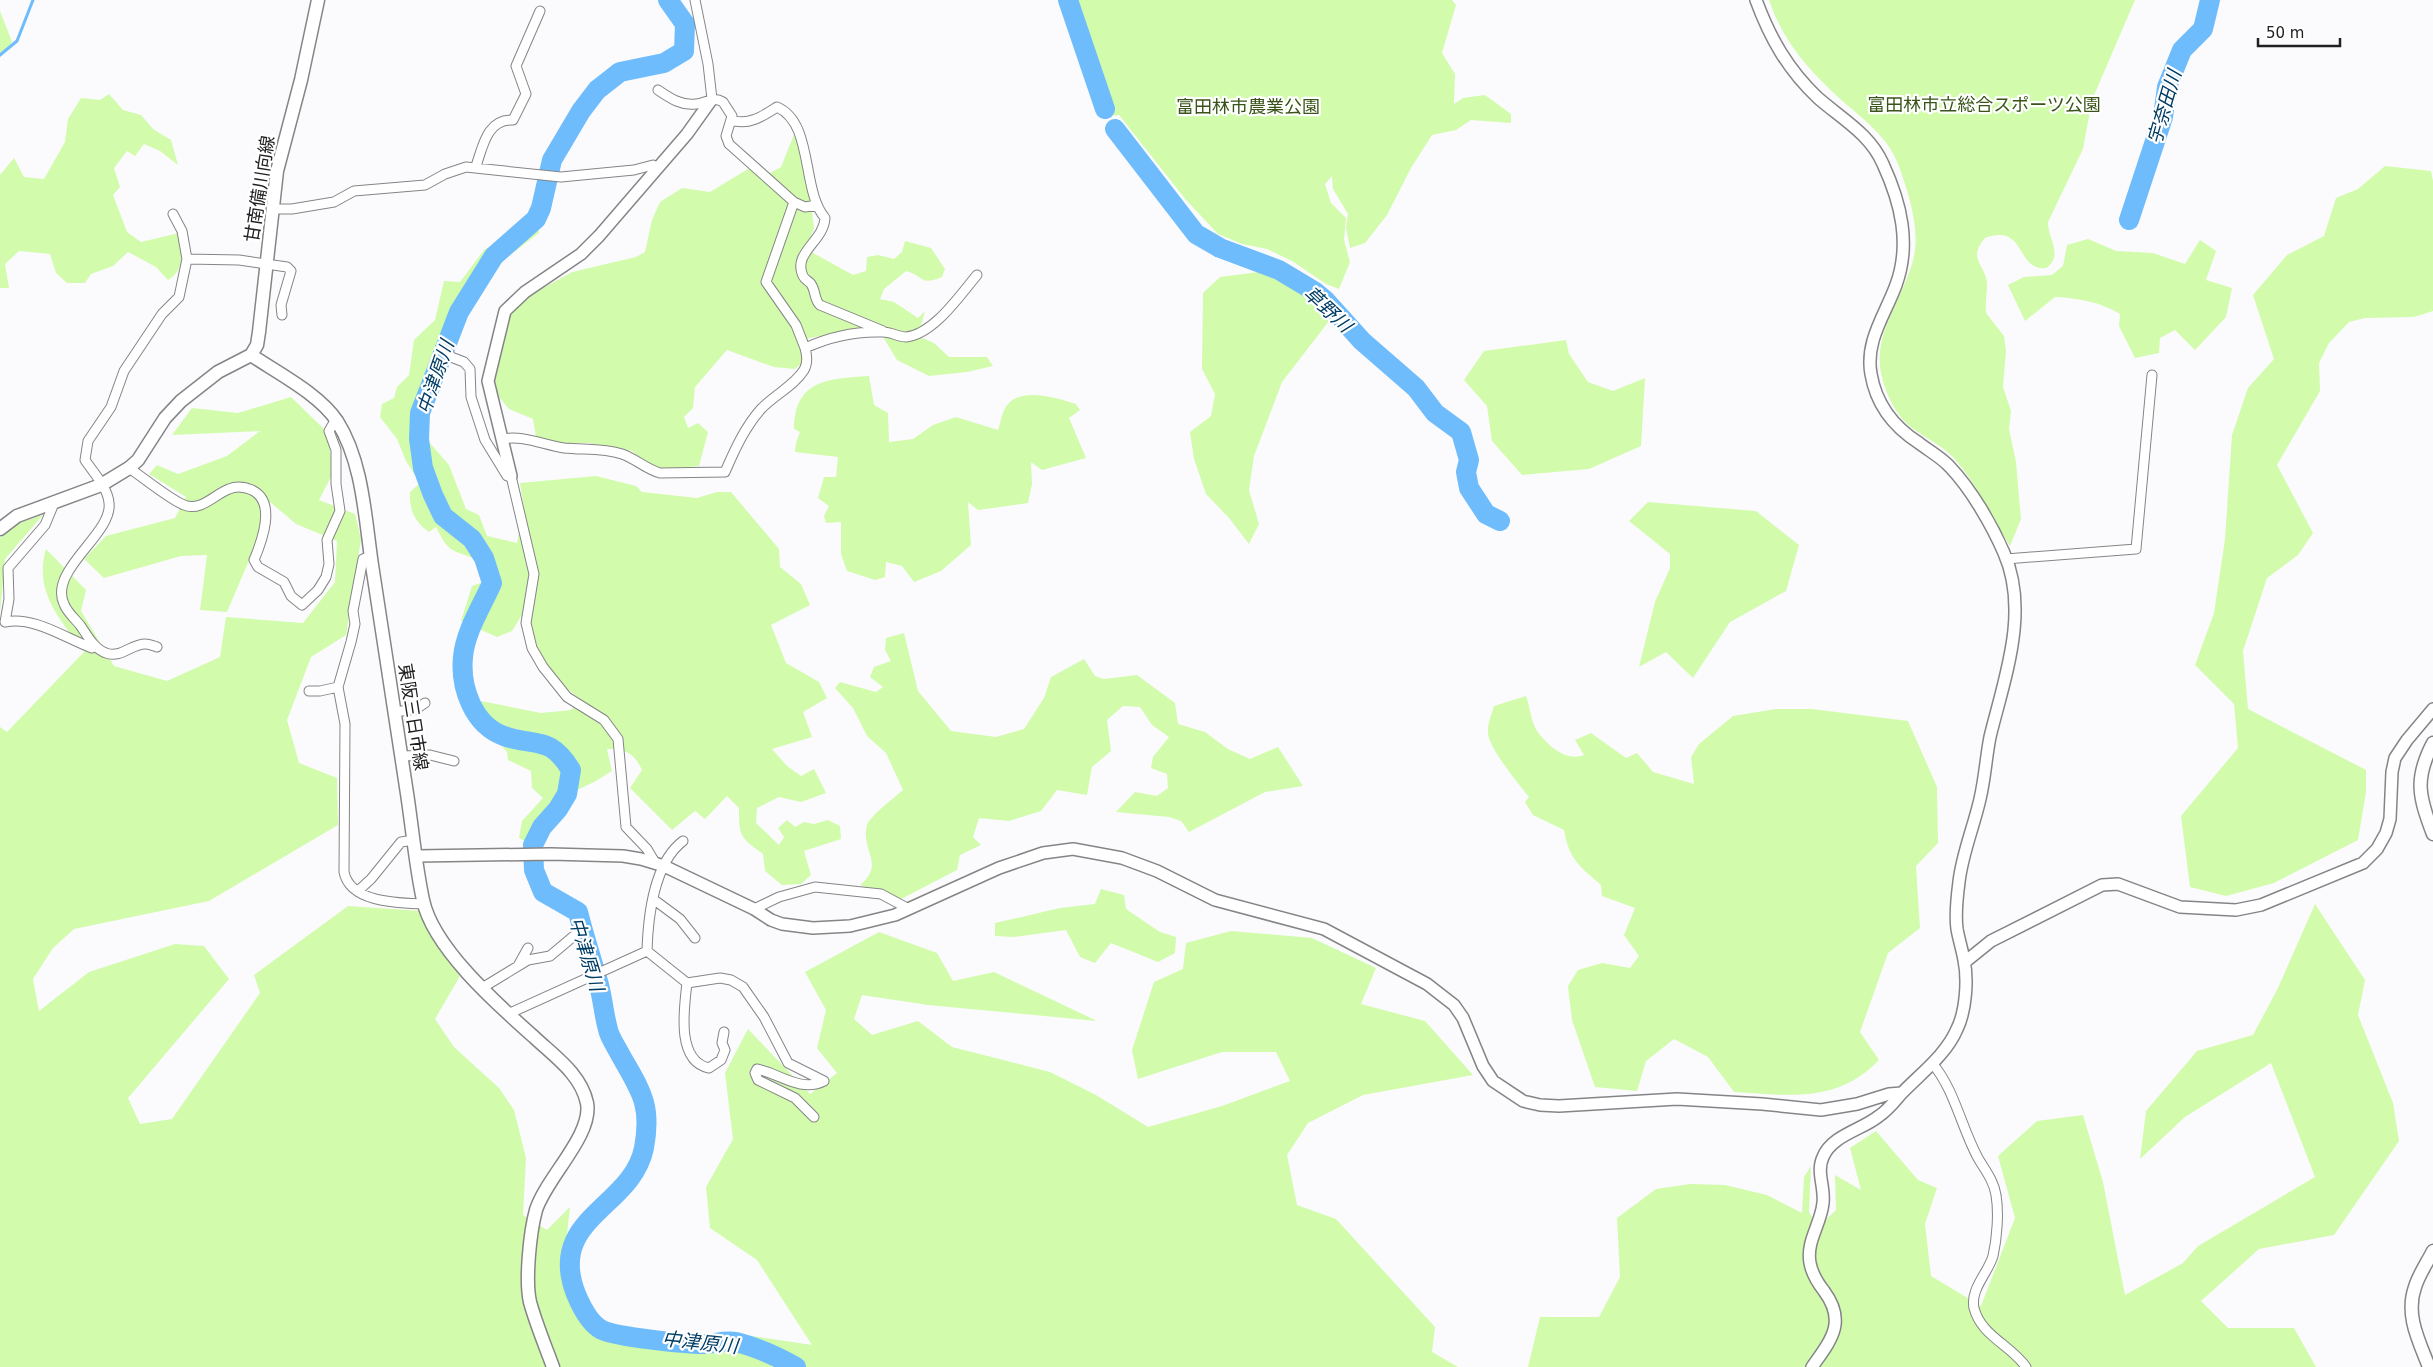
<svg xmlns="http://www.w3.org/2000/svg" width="2433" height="1367" viewBox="0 0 2433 1367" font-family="'DejaVu Sans','Noto Sans JP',sans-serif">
<rect width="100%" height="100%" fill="#fbfbfe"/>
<path fill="#d2fbac" d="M1072 0H1452L1456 5 1442 53 1455 74 1454 104 1463 98 1485 95 1511 114V123L1471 120 1456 130 1432 135 1411 168 1387 215 1365 243 1350 248 1346 228 1348 214 1333 189 1332 176 1325 184 1331 203 1346 218 1344 240 1350 262 1339 289 1326 284 1292 261 1267 249 1242 244 1218 234 1186 200 1119 115 1113 116 1107 104Z
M1769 0H2135L2092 100 2083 149 2048 222C2048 239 2064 256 2046 268 2015 271 2027 223 1985 238 1966 260 1987 265 1987 285 1987 295 1985 304 1986 313L2004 336 2006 351 2003 387 2011 411 2009 429 2016 462 2021 519 2010 546C1992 519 1979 488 1958 463 1945 446 1927 440 1911 427 1894 414 1883 388 1880 367 1876 328 1906 293 1914 256 1920 227 1908 191 1898 164 1887 135 1860 117 1838 97 1807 68 1783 41 1769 0Z
M0 11 12 42 0 58Z
M109 94 123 110 141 115 153 129 171 140 178 165 160 151 144 144 135 156 127 151 114 168 120 187 113 195 127 232 141 242 179 233C182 252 186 269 168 280L156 267 128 252 113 266 91 274 85 283H67L56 273 50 254 19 251 5 264 9 288H0V175L14 158 24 177 44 179 65 142 68 119 81 98 100 100Z
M795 132 808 180 814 228 806 249 853 275 866 271 867 257 878 255 894 259 902 252 905 241 931 248 945 269 942 277C919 286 926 277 906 271L884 289 880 299 894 302 918 318 925 311 918 336 934 343 949 357H987L993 366 967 372 929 376 897 360 877 327 809 338 802 347 803 362 795 369 774 367 727 350 695 387 693 408 684 417 688 428 698 423 708 432 699 466 660 470 645 463 632 451 588 443H556L536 437 533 419 509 409 499 397 493 380 511 313 529 296 572 272 636 257 645 252 652 220 660 202 682 188 710 192 748 169 770 173 781 167Z
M2385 166 2431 171 2433 181V311L2414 317 2365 318 2349 322 2329 343 2319 363 2320 391 2277 465 2313 533 2298 555 2267 578 2243 651 2248 709 2366 770V792L2358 840 2274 883 2226 896 2190 887 2181 816 2238 748 2234 704 2195 665 2214 613 2225 539 2232 435 2248 388 2274 359 2253 295 2287 255 2324 236 2336 198 2358 189Z
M538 225 539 233 506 258 480 288 459 326 441 373 419 396 416 427 449 465 466 509 479 515 487 536 517 543 524 508 520 483 596 476 636 486 642 492 697 498 717 492H731L779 549 780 567 801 584 810 605 771 625 786 663 819 682 827 698 803 712 812 737 772 749 787 766 801 776 814 769 826 793 801 802 779 797 757 808 756 823 779 845 784 837 778 828 787 820 795 827 804 822 814 824 828 820 840 826 841 839 804 851 811 875 801 884 782 885 765 871 763 854C740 837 739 837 739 808L727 796 705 819 695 811 672 830 630 788 642 770C634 753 626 749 607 749L612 771 594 782 554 801 529 843 519 838 522 821 543 798 532 788 531 771 508 760 507 752 501 745 520 744 518 729 499 728 485 719 481 701 541 713 571 710 580 699C566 689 552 675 543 659 535 644 533 628 523 613L512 631 497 637 461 621 472 586 484 582 485 575 479 561C452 548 450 556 436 527L429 532C414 522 409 508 410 492L420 483 406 461 397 439 380 417 382 404 394 398 397 387 409 375 414 340 435 320 444 281 460 282 484 250 506 237 516 227Z
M2088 239 2116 251 2153 253 2185 264 2200 240 2216 251 2206 280 2232 288 2226 317 2195 350 2175 330 2160 338 2159 353 2135 358 2119 326 2120 314C2100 302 2079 298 2055 297L2025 321 2008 285 2024 277 2052 275 2063 266 2067 245Z
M1274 270 1303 282 1336 312 1282 382 1254 456 1249 490 1259 524 1249 544 1229 518 1206 494 1194 459 1190 432 1211 416 1215 394 1202 369 1203 293 1220 277Z
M1566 340 1569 354 1588 382 1613 391 1645 378 1641 446 1589 469 1522 475 1492 441 1487 406 1464 380 1484 351Z
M869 376 874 405 888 413 889 442 913 439 933 425 956 417 998 430C1001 422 1002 410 1008 404 1023 387 1058 398 1076 404L1080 410 1069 418 1086 458 1042 470 1031 462 1032 484 1028 503 978 510 968 502 971 545 941 571 914 582 902 566 886 562 885 577 875 580 847 571 841 554V522L826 523 824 516 829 506 818 498 824 477H836L838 457 795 452 796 443 800 432 794 429C795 379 828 379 869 376Z
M291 397 326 431 334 471 319 500 355 514 361 539 346 635 311 657 287 720 299 763 337 778 338 825 209 901 74 929 53 948 33 979 39 1011 89 972 175 944 204 946 229 979 128 1098 140 1124 172 1119 260 993 254 975 348 906 421 911 460 976 435 1019 454 1047 499 1088 514 1110 526 1158 523 1215 547 1230 570 1207 562 1280 582 1319 604 1337 664 1344 752 1336 812 1345 757 1260 710 1228 706 1187 733 1139 725 1073 748 1029 810 1094 837 1073 817 1048 826 1010 805 972 879 932 937 953 953 981 994 972 1097 1021 928 1005 862 995 854 1019 872 1035 918 1021 952 1047 1050 1072 1096 1095 1148 1127 1222 1106 1290 1081 1276 1052H1222L1138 1079 1132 1050 1154 982 1183 969 1186 943 1231 931 1312 938 1376 968 1361 1004 1425 1021 1473 1075 1363 1095 1308 1123 1287 1155 1297 1205 1336 1219 1435 1327 1432 1352 1458 1367H0V727L7 732 84 652C61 620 33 592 46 549L86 590 81 611 114 666 167 681 220 657 226 617 303 623 335 582 337 541 296 524 270 502 253 551 227 612 200 610 207 555 181 556 104 578 84 559 106 536 175 518 186 497 149 474 157 465 178 474 227 456 260 431 172 435 192 408 238 413Z
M1648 502 1756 511 1799 545 1786 591 1730 622 1693 678 1666 652 1639 667 1655 602 1670 568V554L1629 521Z
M43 515 5 559 0 613V538L19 523Z
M904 633 918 691 951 731 996 737 1024 729 1044 698 1051 677 1084 659 1095 676 1104 679 1137 675 1175 703 1178 724 1205 732 1228 749 1250 759 1278 747 1303 786 1265 792 1189 832 1181 821 1169 817 1116 812 1135 792 1157 796 1168 788 1167 774 1151 768 1153 757 1169 737 1152 725 1140 707 1123 706 1107 720 1111 751 1092 767 1087 795 1057 790 1041 811 1009 821 979 818 973 837 981 845 960 855 957 870 903 898 899 899 860 885C886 864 860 850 867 825 870 816 895 797 903 790L886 753 867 736 853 708 835 688 840 682 876 692 883 687 870 677 874 667 891 661 885 650 886 638Z
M1526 696C1530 707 1531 722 1537 731 1548 746 1566 762 1584 755L1575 740 1591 733 1626 758 1637 753 1653 772 1694 784 1691 757 1699 744 1733 716 1776 709H1812L1908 721 1937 787 1938 843 1916 866 1920 928 1888 953 1860 1032 1879 1060C1837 1104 1788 1095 1734 1092L1708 1057 1674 1039 1646 1061 1637 1091 1595 1087 1572 1020 1568 986 1578 970 1602 963 1630 968 1639 956 1624 935 1635 908 1602 896 1601 885C1579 866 1569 859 1564 830L1533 815 1525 802 1529 797C1519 784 1489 749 1488 733 1487 725 1492 713 1494 706Z
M1101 889 1124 895 1126 909 1160 932 1176 937 1175 953 1158 962 1111 943 1095 963 1080 957 1066 930 1014 937 995 936V923L1060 908 1095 904Z
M2315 904 2365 980 2358 1015 2393 1103 2399 1141 2334 1235 2259 1249 2201 1301 2228 1328H2294L2316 1367H1528L1540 1317H1599L1620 1277 1617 1218 1656 1189 1690 1184 1725 1185 1767 1195 1802 1213 1804 1177 1811 1166 1809 1212 1818 1227 1836 1210 1835 1175 1861 1190 1850 1148 1876 1131 1918 1180 1937 1188 1925 1224 1931 1276 1981 1306 2015 1218 1998 1156 2037 1121 2083 1115 2103 1182 2125 1295 2183 1263 2198 1246 2315 1177 2271 1063 2185 1117 2140 1159 2146 1111 2197 1051 2253 1035 2278 988Z"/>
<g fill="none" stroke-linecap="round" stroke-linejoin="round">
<path stroke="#6fbcfc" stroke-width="3" d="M0 55 17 41 33 0"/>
<path stroke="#6fbcfc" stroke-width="20" d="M668 0 685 24 684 51 664 63 620 72 597 90 581 111 552 160 541 208 536 219 494 256 459 312 420 413 419 439 423 468 433 495 443 516 472 539 484 558 492 583C482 606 465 632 463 657 460 687 473 725 504 736 536 747 550 735 571 770L567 794 558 809 542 827 533 845 534 870 543 892 578 912C584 936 592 960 599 985 603 1000 604 1017 609 1033 612 1041 617 1048 621 1056 641 1091 652 1105 644 1148 632 1208 546 1218 576 1294 581 1306 590 1324 602 1330 617 1337 684 1344 703 1344 715 1344 724 1340 736 1342 756 1347 778 1357 796 1367
M1068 0 1105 109
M1115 129 1196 234 1220 248 1279 270 1314 291 1325 300 1362 341 1416 388 1435 413 1461 432 1469 460 1466 472 1469 488 1486 514 1500 521
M2129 220 2163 117 2167 87 2182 50 2203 29 2210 0"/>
<g stroke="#858588" stroke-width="11">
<path id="minor" d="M695 0 708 64 712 99
M658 90C670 98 681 106 696 104 706 103 713 96 723 102L732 116 726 136 729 144 794 202 805 207 817 205
M731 120C749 126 763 116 777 107 814 123 801 190 825 218 824 241 792 253 803 276 805 280 809 281 811 284 816 291 814 300 820 305L883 331
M476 166C483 146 487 119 513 120L526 94 516 66 540 11
M794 202 766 282 796 325 805 348
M272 209H292L334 202 354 191 425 185 445 174 466 167 561 177 634 170 653 165 657 168
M187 259 239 260 287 267 291 271 281 305 282 315
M447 351 451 357 464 362 470 369 471 397 485 440 507 476H511L534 574 526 623 532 648 543 667 567 697 604 720 618 739 626 827 647 849 656 864
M503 439C523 435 544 445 564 448 584 450 603 448 622 454 636 459 646 469 660 473L725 472C735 449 745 427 761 409 774 395 794 386 804 370 808 363 807 355 805 348 829 337 857 331 883 332 891 332 899 337 906 337 934 334 960 295 977 275
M129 468C144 478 169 499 184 505 201 512 215 494 229 489 236 486 245 487 252 490 277 502 262 541 254 560L258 567 284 582 291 596 302 605 318 590 326 577 329 564 327 540 340 511 336 484V450L329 431 336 419
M55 501 45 525 8 568 9 599 5 622C34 616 65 638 92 648L94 645
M371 556 363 559 353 611 355 624 351 642 338 687 345 724 344 872C350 903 399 903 423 904
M2006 559 2136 549 2152 375
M157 647C154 646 149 644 146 644 132 643 121 659 106 653 94 649 87 635 80 625 75 619 67 612 64 604 48 570 113 534 109 503 108 488 93 472 85 460L88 441 111 407 124 371 162 314 179 297 187 259 182 231 173 214
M309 691H320L338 687
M395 712 416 709 425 703
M402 756 430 755 454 761
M359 890 371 879 401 842 414 840
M653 899 680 919 695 938
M754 909 779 897 815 887 881 894 909 909
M647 951 687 983 720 978 731 980 743 987 764 1017 788 1063 824 1081C801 1093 778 1073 757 1069L755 1073 758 1080 795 1098 814 1117
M647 951C648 917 654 863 683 841
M518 966 528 948
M687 983C684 1009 676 1061 709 1068L721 1060 725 1050 722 1043 724 1032
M482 988 528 960 550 956 575 935
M508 1014 647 951
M1932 1063C1955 1090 1961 1127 1978 1158 1985 1170 1994 1181 1996 1195 1999 1213 1997 1238 1993 1256 1988 1273 1970 1289 1974 1308 1981 1336 2011 1345 2026 1367"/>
</g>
<g stroke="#858588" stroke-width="14">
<path id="tertiary" d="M1756 0C1770 38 1788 70 1818 98 1842 119 1870 134 1883 164 1901 203 1911 244 1896 285 1885 315 1865 341 1871 374 1876 404 1894 427 1919 443 1929 451 1941 457 1950 467 1971 489 1992 525 2004 553 2030 612 2004 679 1990 737 1986 757 1985 778 1980 799 1974 826 1962 854 1959 882 1957 897 1955 914 1957 929 1959 940 1962 949 1964 960 1968 979 1966 1011 1957 1029 1946 1055 1920 1074 1901 1094 1894 1102 1888 1110 1879 1116 1862 1130 1832 1135 1823 1157 1816 1172 1825 1187 1823 1203 1821 1224 1806 1241 1810 1263 1812 1274 1817 1282 1824 1291 1847 1322 1831 1340 1812 1367
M511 476 488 381 505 311 525 292 581 254 599 236 687 134 712 99
M417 856 551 854 623 856 641 859 664 866 754 909 771 920 782 924 813 928 850 926 895 915 999 868 1043 853 1073 849 1122 858 1157 871 1215 900 1324 929 1427 984 1454 1005 1463 1018 1483 1066 1493 1081 1523 1101 1540 1105 1559 1106 1677 1099 1762 1104 1821 1110 1857 1104 1889 1094 1902 1093
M1965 962 1991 941 2102 885 2118 884 2180 907 2236 910 2261 905 2363 863 2377 849 2386 833 2390 819 2392 772 2395 758 2407 740 2433 709"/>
</g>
<g stroke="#858588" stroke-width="15">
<path id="secondary" d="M251 355C278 373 319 394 337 421 363 462 365 518 372 565 384 639 395 713 406 787 412 824 415 863 423 900 433 948 498 1005 534 1037 554 1056 581 1074 587 1103 593 1135 546 1178 536 1210 530 1232 525 1280 530 1302 536 1324 545 1345 553 1367
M0 529 17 516 101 485 129 468 138 460 165 418 181 401 218 372 251 355 257 345 259 332 277 171 301 80 318 0
M2433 743C2414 779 2419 797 2433 834
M2429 1367C2419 1341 2405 1315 2415 1287 2419 1274 2427 1263 2433 1251"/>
</g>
<use href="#minor" stroke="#fff" stroke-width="9"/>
<use href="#tertiary" stroke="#fff" stroke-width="11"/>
<use href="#secondary" stroke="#fff" stroke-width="12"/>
</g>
<g text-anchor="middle" stroke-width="4.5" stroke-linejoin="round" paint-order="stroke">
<g font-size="18" fill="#395318" stroke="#fff">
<text x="1984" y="111">富田林市立総合スポーツ公園</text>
<text x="1248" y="113">富田林市農業公園</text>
</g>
<g font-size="18" fill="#202022" stroke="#fff">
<text transform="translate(260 189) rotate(-81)" y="6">甘南備川向線</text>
<text transform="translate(413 717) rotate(81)" y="6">東阪三日市線</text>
</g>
<g font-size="19" font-style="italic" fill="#003d65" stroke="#fff">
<text transform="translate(2164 107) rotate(-74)" y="7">宇奈田川</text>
<text transform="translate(1328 309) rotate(43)" y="7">草野川</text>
<text transform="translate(435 377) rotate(-71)" y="7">中津原川</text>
<text transform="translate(587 954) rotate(73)" y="7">中津原川</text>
<text transform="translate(700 1342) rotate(6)" y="7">中津原川</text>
</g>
</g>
<path d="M2258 38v8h82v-8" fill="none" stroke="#202022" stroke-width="2.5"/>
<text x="2266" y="38" font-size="15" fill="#202022" stroke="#ffffff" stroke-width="4" paint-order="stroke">50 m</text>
</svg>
